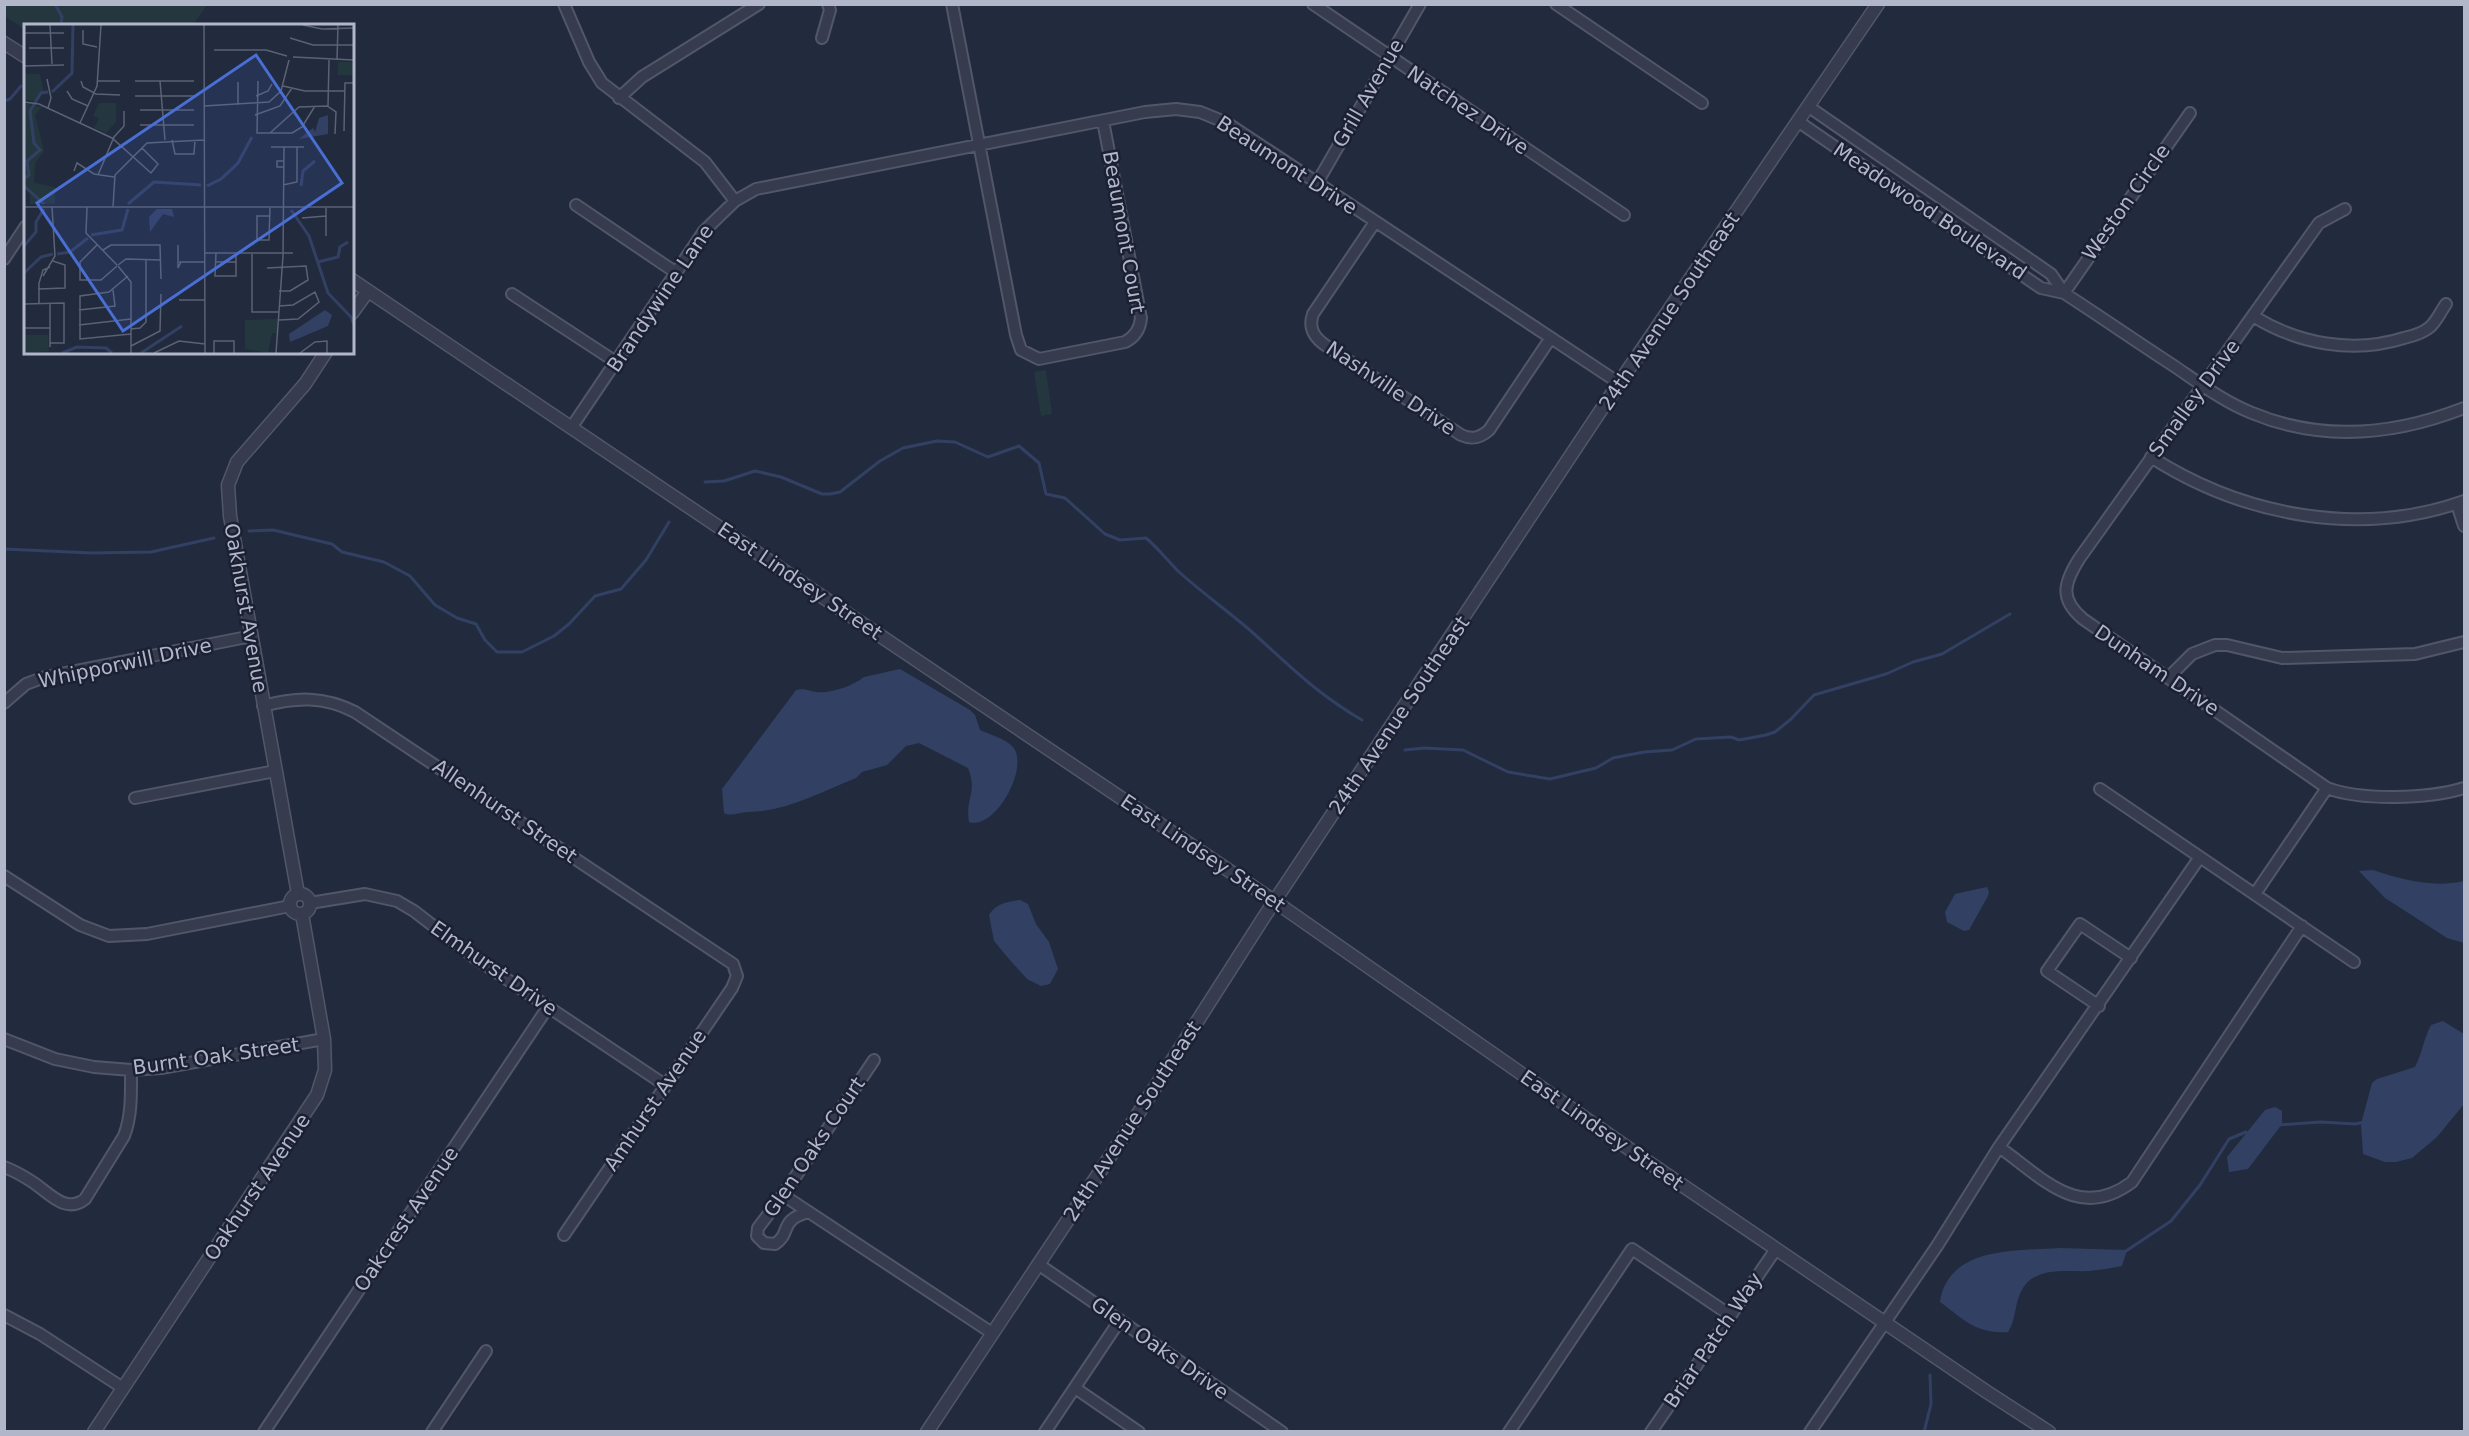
<svg xmlns="http://www.w3.org/2000/svg" width="2469" height="1436" viewBox="0 0 2469 1436" font-family="'DejaVu Sans',sans-serif">
<rect width="100%" height="100%" fill="#222a3d"/>
<path fill="#24373e" d="M4 5 5 4 207 5 193 25 26 26 25 30 5 16Z
M1046 370 1052 414 1041 416 1034 372Z"/>
<path fill="#324063" d="M900 669 970 710 975 715 980 730C990 735 1005 738 1013 747 1030 767 995 831 969 822 965 798 978 792 968 768L919 743 906 746 887 765 862 772 856 778C821 792 785 812 748 812 739 812 732 817 724 813L722 789 796 690C805 688 808 691 816 692 829 694 853 686 864 677Z
M2373 870C2403 880 2433 888 2464 881V943L2447 938 2385 898 2359 871Z
M1987 887 1989 892 1988 896 1969 930 1964 931 1947 922 1945 912 1955 894Z
M1020 900 1028 904 1036 924 1049 942 1058 969 1050 984 1041 986 1027 979 1009 959 994 941 989 915C997 903 1007 902 1020 900Z
M2443 1021 2464 1034V1104L2437 1137 2412 1158 2396 1162H2385L2363 1154 2361 1124 2372 1083 2377 1079 2415 1067C2423 1051 2423 1040 2431 1025Z
M2275 1107 2282 1111V1124L2248 1169 2229 1172 2227 1157 2265 1110Z
M2060 1248 2127 1250 2122 1266C2111 1268 2100 1270 2089 1271 2067 1272 2037 1266 2023 1288 2014 1302 2017 1318 2008 1332 1975 1334 1965 1320 1940 1302 1948 1246 2017 1251 2060 1248Z"/>
<g fill="none" stroke-linecap="round" stroke-linejoin="round">
<path stroke="#324063" stroke-width="3" d="M55 4 62 17 61 26
M4 101 10 99 21 86
M705 482 724 481 755 471 781 477 822 494H830L840 492 880 461 903 448 937 441 955 442 988 457 1019 446 1039 463 1046 494 1065 498 1105 534 1120 540 1146 538C1158 548 1167 560 1178 571 1201 592 1228 611 1252 632 1290 666 1317 694 1362 720
M249 531 273 530 332 544 342 552 384 562 410 576 435 605 457 618 476 624 485 640 497 652H522L554 636 569 624 595 596 621 589 646 560 669 522
M4 549 92 553 151 552 214 538
M1405 750 1424 748 1463 750 1508 772 1550 779 1596 768 1613 758 1644 752 1672 750 1696 739 1731 737 1739 740 1766 735 1775 732 1791 719 1814 695 1886 674 1913 662 1942 654 2010 614
M2279 1125 2321 1122 2355 1124 2365 1122
M2126 1251 2171 1221 2200 1185 2229 1139 2246 1132
M1924 1432 1931 1404 1930 1375"/>
<g stroke="#515768" stroke-width="14">
<path id="minor" d="M564 4 589 62 602 83 705 162 735 201
M952 4 1016 335 1021 350 1039 359 1125 342C1135 337 1140 329 1141 318L1103 121
M1313 4 1624 215
M1556 4 1702 103
M822 38 830 10 828 4
M619 98 642 77 759 4
M1809 107 2051 274 2064 293C2101 317 2137 342 2174 366 2199 383 2224 402 2252 413 2322 442 2395 435 2464 408
M1799 122 2041 288 2064 293
M1317 183 1420 4
M576 205 675 272
M2345 209 2319 223 2079 559C2064 583 2059 599 2083 619L2327 788C2362 801 2428 799 2464 788
M1375 222 1313 314C1308 328 1314 337 1325 345L1461 435C1472 440 1480 438 1489 430L1550 339
M4 259 26 226
M2064 293 2190 113
M512 294 616 362
M2253 316C2298 344 2353 354 2404 338 2413 336 2423 333 2430 327 2436 322 2441 311 2446 304
M571 428 704 231 735 201 756 189 1145 112 1176 109 1200 112 1227 123 1619 383
M2151 457C2243 516 2360 538 2464 501
M2457 504 2464 526
M2169 677 2192 654 2215 645H2227L2282 658 2415 654 2464 642
M4 703 26 684 45 677 252 636
M263 706C296 697 324 696 355 712L733 964 737 976 732 988 564 1235
M2100 789 2354 962
M135 798 275 771
M4 876 80 925 109 936 147 934 290 906
M2255 894 2327 788
M310 903 365 894 397 901 414 911 475 958 665 1085
M2099 1006 2047 971 2080 924 2131 958
M4 1039 55 1059 94 1067 131 1070 161 1068 324 1039
M1999 1147C2043 1178 2079 1222 2132 1182L2302 926
M4 1167C15 1171 25 1177 34 1183 50 1194 66 1214 85 1199L124 1136C132 1115 131 1093 131 1070
M783 1195 992 1333
M809 1212C778 1220 792 1233 775 1244L764 1243 757 1236 758 1228 783 1195 874 1060
M1038 1264 1282 1432
M4 1315 40 1334 123 1388
M1075 1388 1139 1432
M264 1432 548 1007
M432 1432 486 1351
M1045 1432 1120 1320
M1509 1432 1632 1249 1730 1315
M1651 1432 1776 1249
M1810 1432 1937 1246 1999 1147 2200 857"/>
</g>
<g stroke="#515768" stroke-width="15">
<path id="tertiary" d="M4 43 26 57
M352 280 1274 901 1645 1160 1987 1392 2049 1432
M352 313 368 291
M290 904a10 10 0 1 1 20 0a10 10 0 1 1-20 0Z
M298 894 230 516 228 485 237 462 305 384 326 352
M94 1432 317 1095 325 1070 324 1039 302 914
M927 1432 1129 1128 1264 917 1619 383 1878 4"/>
</g>
<use href="#minor" stroke="#363c4d" stroke-width="10"/>
<use href="#tertiary" stroke="#363c4d" stroke-width="12"/>
</g>
<g text-anchor="middle" stroke-width="5" stroke-linejoin="round" paint-order="stroke">
<g font-size="20" fill="#b1b7c9" stroke="#1b2132">
<text transform="translate(1368 93) rotate(-60)" y="7">Grill Avenue</text>
<text transform="translate(1468 110) rotate(34)" y="7">Natchez Drive</text>
<text transform="translate(1287 165) rotate(33)" y="7">Beaumont Drive</text>
<text transform="translate(2126 202) rotate(-55)" y="7">Weston Circle</text>
<text transform="translate(1930 211) rotate(34)" y="7">Meadowood Boulevard</text>
<text transform="translate(1124 232) rotate(80)" y="7">Beaumont Court</text>
<text transform="translate(660 298) rotate(-56)" y="7">Brandywine Lane</text>
<text transform="translate(1669 311) rotate(-56)" y="7">24th Avenue Southeast</text>
<text transform="translate(1391 388) rotate(34)" y="7">Nashville Drive</text>
<text transform="translate(2194 398) rotate(-54)" y="7">Smalley Drive</text>
<text transform="translate(800 581) rotate(34)" y="7">East Lindsey Street</text>
<text transform="translate(246 608) rotate(80)" y="7">Oakhurst Avenue</text>
<text transform="translate(125 663) rotate(-12)" y="7">Whipporwill Drive</text>
<text transform="translate(2157 670) rotate(34)" y="7">Dunham Drive</text>
<text transform="translate(1399 715) rotate(-56)" y="7">24th Avenue Southeast</text>
<text transform="translate(505 811) rotate(34)" y="7">Allenhurst Street</text>
<text transform="translate(1203 853) rotate(34)" y="7">East Lindsey Street</text>
<text transform="translate(494 968) rotate(35)" y="7">Elmhurst Drive</text>
<text transform="translate(216 1056) rotate(-8)" y="7">Burnt Oak Street</text>
<text transform="translate(655 1100) rotate(-56)" y="7">Amhurst Avenue</text>
<text transform="translate(1132 1121) rotate(-57)" y="7">24th Avenue Southeast</text>
<text transform="translate(1602 1130) rotate(35)" y="7">East Lindsey Street</text>
<text transform="translate(814 1147) rotate(-56)" y="7">Glen Oaks Court</text>
<text transform="translate(257 1187) rotate(-56)" y="7">Oakhurst Avenue</text>
<text transform="translate(406 1219) rotate(-56)" y="7">Oakcrest Avenue</text>
<text transform="translate(1713 1340) rotate(-56)" y="7">Briar Patch Way</text>
<text transform="translate(1160 1348) rotate(35)" y="7">Glen Oaks Drive</text>
</g>
</g>
<g transform="translate(24 24)">
<rect width="330" height="330" fill="#222a3d"/>
<path d="M314 38H330V51H314ZM0 50H16L19 67 11 77 0 76ZM0 79 18 83 11 91 20 127 11 139 10 159 31 163V180H6V168L0 165ZM75 79H92V98L82 109 70 104 75 94 69 92ZM254 295V309H248L244 329 221 325V296ZM0 311H24L25 327 0 329Z" fill="#24373e"/>
<path d="M304 91V110L275 115 289 104 291 108 295 94ZM133 185H148L150 193 139 190 126 208 125 193ZM301 286 308 291 304 302 266 318 265 310Z" fill="#324063"/>
<path fill="none" stroke="#324063" stroke-width="3" d="M28 68 48 49 49 1M0 155 5 151 3 137 16 126 10 119 6 87 17 69 24 68M0 162 20 180M183 162 197 155 214 139 228 113M277 162 279 147 291 137M104 180 130 158 177 161M267 186 285 212 304 269 327 293 330 301M67 211 98 206 104 185M0 222 12 208V198L20 185M33 230 46 228 64 214M294 238 314 233 316 223 324 218M0 249 17 233 29 230M38 329 53 323 82 324 88 329M117 329 158 302"/>
<path fill="none" stroke="#5b6275" stroke-width="1.5" d="M26 1 28 40M180 1 181 329M279 1 298 5 330 4M59 6V20L73 23M0 9H40M266 14 289 21H330M5 24H40M190 26H242L263 32M269 33 330 36M313 36 314 1M0 42 40 41M23 55 27 74 24 84M57 57 59 63 72 70 96 71M73 57H96M111 57H170M136 57 141 116M234 57 233 109H268L278 103 291 82M259 62 281 67H321M43 67 48 75 64 82M111 72H170M232 72 244 67 248 60M0 78 15 80 88 114 127 149 134 140 118 124M214 81V58M180 82 245 78 257 67 265 36M304 82 305 36M116 86H170M231 91 256 82 268 64M56 99 73 62 77 1M116 101H170M320 107 321 59H330M246 109 275 83 303 82 312 88 311 110M148 116 151 130H170L171 116M247 123H280M260 143H253V137H260M50 147 53 139 70 150 90 153M74 151 90 113 100 102V87M259 161 273 158V123M0 183H330M63 183 62 209 93 241M89 183 91 151 123 119 180 116M302 184V212M245 192H233V216H245L246 184M278 194 302 192M73 221 56 238V256H77L93 242M154 221V244L157 238M79 226 87 221H136L137 255M181 229H269M192 229 191 252H212V230M228 230V288H255M155 238H181M192 238H212M94 241 102 235 137 236M94 242 107 258V329M243 244 282 242 284 256 266 267H255M19 252 31 232 28 183M104 252 85 268 56 272V315L107 310M14 265 41 264V241L29 237M155 276H181M15 279V259L19 246 26 243M26 279V323M0 280 40 279V319H26M255 282 269 281 291 268 295 278 274 295 255 296M55 286 91 282 89 266M55 301 107 295M0 304H26M107 305 116 304 122 298V236M107 322 136 307 137 270M130 329 155 317 181 320M190 329V317H210V329M252 329 259 232 260 123M276 329 291 318 303 317V329"/>
<path fill="#496ed4" fill-opacity="0.15" stroke="#496ed4" stroke-width="3" d="M232 31 318 159 99 307 13 179Z"/>
<rect width="330" height="330" fill="none" stroke="#b1b7c9" stroke-width="3"/>
</g>
<rect width="2469" height="1436" fill="none" stroke="#b1b7c9" stroke-width="12"/>
</svg>
